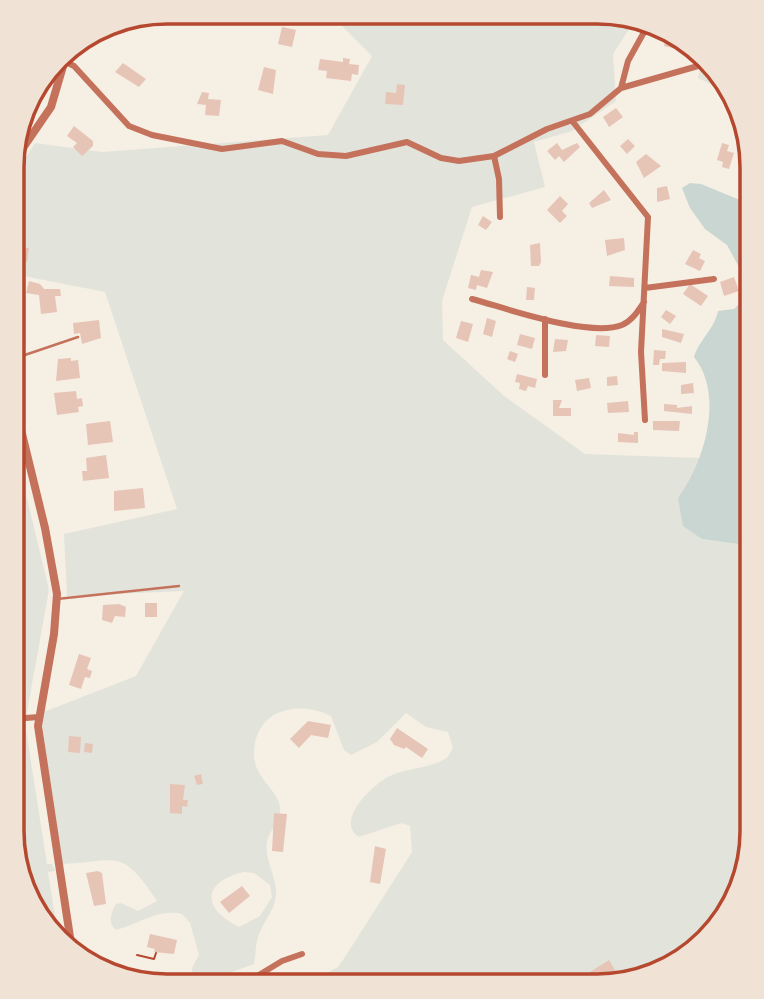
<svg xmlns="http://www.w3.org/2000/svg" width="764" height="999" viewBox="0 0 764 999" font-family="'DejaVu Sans',sans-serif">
<rect width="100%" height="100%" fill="#f6efe4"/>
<path fill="#e2e4dc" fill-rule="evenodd" d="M617 14 635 20 613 54 616 101 572 131 534 142 545 187 472 207 442 301 443 340 504 396 585 454 700 458 690 483 678 498 702 539 738 544 752 555 751 842 726 917 666 971 597 987 303 986 338 967 343 960 412 852 410 826 401 823 359 837C334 821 373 784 390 776 406 768 427 769 443 760 448 758 450 753 453 748L448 732 426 727 406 713 377 742 351 755 344 750 331 716C297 699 253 710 254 756 255 780 283 793 280 812 279 823 269 831 267 842 264 860 277 876 276 894 275 912 262 922 258 938 255 946 256 956 254 964L202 983 193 979 192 968 199 955 190 923 182 914C159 908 136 925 116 930 107 923 111 913 116 904L121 903 138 911 157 901C121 847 119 861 62 864L59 856 41 713 136 676 184 591 67 596 64 534 177 509 105 292 13 274 14 176 35 143 102 152 328 135 372 56 334 18ZM244 872 254 873 270 885 272 897 260 916 239 927C202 909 201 882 244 872Z
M171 20 96 33 117 21Z
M58 59 55 78 14 148 33 90Z
M702 60 732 95 698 78Z
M13 440 49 590 25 723 47 864H52L55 871 48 872 58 934 28 901 12 832Z"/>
<path fill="#c9d6d2" d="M690 183 701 184 752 205V291L727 245 705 229 690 208 682 188Z
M741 302 752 303V555L738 544 702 539 683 526 678 498C704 463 725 395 694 357 699 340 714 330 718 311L734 309Z"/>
<path fill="#e6c5b7" d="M282 27 296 30 292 47 278 44Z
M667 33 679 37 676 49 664 46Z
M343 58 350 59 349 64 359 65 358 75 352 74 351 81 326 78 327 71 318 70 320 59 343 62Z
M123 63 146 79 139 87 115 72Z
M264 67 276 70 273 94 258 90Z
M397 84 405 85 403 105 385 104 386 92 396 93Z
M202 92 209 93 208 99 221 100 219 116 205 115 206 105 197 104Z
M616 108 623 117 609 127 603 117Z
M74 126 93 141V146L82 156 73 147 77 143 67 136Z
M628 139 635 146 627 154 620 146Z
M557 143 562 150 577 143 580 147 564 162 559 156 555 160 547 151Z
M722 143 729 145 727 151 734 153 729 169 722 167 723 162 717 160Z
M743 151 748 152 751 163 746 172 738 169Z
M646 154 661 166 644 178 636 162Z
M667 186 670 199 657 202V188Z
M604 190 611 200 592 208 589 203Z
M560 196 568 204 562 211 567 216 560 223 547 210Z
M483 216 492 222 486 230 478 225Z
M624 238 625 250 607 256 605 240Z
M540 243 541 262 539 266H531L530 245Z
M13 246 29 248 27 262 13 256Z
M693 250 701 254 699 258 705 261 700 271 685 264Z
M481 270 493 272 487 288 477 285 476 290 468 288 471 275 479 277Z
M610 276 634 278V287L609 286Z
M734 277 739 291 724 296 720 282Z
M29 281 40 284 44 289H60L61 296H55L57 312 41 314 39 295 26 293Z
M690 284 708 296 701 306 683 294Z
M527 287 535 288 534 300H526Z
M666 310 676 316 670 324 661 317Z
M487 318 496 321 492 337 483 334Z
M99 320 101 338 82 344 80 333 74 334 73 323Z
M461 321 473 324 468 342 456 338Z
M662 329 684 334 681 343 662 337Z
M520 334 535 338 532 349 517 345Z
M596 335 610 336 609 347 595 346Z
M555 339 568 340 566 351 553 352Z
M654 350 666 351 665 359H660L659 365H653Z
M510 351 518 354 515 362 507 359Z
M71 358V361L78 360 80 378 56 381 58 359Z
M686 362V373L662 371V363Z
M517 374 537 379 535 388 528 386 526 391 519 389 520 383 515 382Z
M617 376 618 385 607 386V377Z
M589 378 591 388 577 391 575 380Z
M693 383 694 393 681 394V385Z
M76 391 77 399 82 398 83 406 78 407 79 412 57 415 54 393Z
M553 400H562L559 408H571V416H553Z
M628 401 629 412 608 413 607 403Z
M664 404 677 405V408L692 406V414L664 411Z
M110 421 113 442 88 445 86 424Z
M653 421H680L679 431 653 430Z
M634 432H638V443L618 442V433L634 435Z
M106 455 109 478 83 481 82 471H87L86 458Z
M143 488 145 508 114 511V491Z
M17 561 20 584 13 585V562Z
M145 603H157V617H145Z
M119 604 126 607 125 617 115 616 112 623 102 620 103 605Z
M79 654 91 658 87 669 92 671 90 678 85 677 81 689 69 685Z
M308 721 331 725 328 738 311 735 299 748 290 739Z
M397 728 428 749 422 758 406 747 404 749 394 745 390 739Z
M69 736 81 737 80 753 68 752Z
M85 743 93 744 92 753 84 752Z
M201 774 203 784 197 785 194 776Z
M170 784 185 785 183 800H188L187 807 182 806V814L170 813Z
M274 813 287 814 283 852 272 851Z
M375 846 386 849 380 884 370 882Z
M98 871 102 873 106 904 94 906 86 873Z
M242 886 250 896 229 913 220 902Z
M150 934 177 940 174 954 154 952 155 949 147 947Z
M609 960 616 972 597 984 590 972Z"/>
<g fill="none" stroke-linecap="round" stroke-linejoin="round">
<path stroke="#b5482f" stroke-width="2" d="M137 955 154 959 156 953"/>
<path stroke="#c5725c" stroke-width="2.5" d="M13 359 78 337
M57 599 179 586"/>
<path stroke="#c5725c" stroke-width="6" d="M66 62 74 66 129 126 152 135 222 149 282 141 318 154 346 156 407 142 441 158 459 161 494 156 547 129 590 114 621 88 705 64
M621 88 628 61 648 25
M573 122 648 217 641 352 645 420
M494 156 499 179 500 217
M645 288 714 279
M472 299C506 308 589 338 622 325 632 321 638 311 644 302
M545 319V375
M12 719 39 717
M241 986 282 961 302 954"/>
<path stroke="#c5725c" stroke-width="8" d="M14 161 51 107 68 49
M13 397 45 528 57 594 54 634 38 726 72 950"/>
</g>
<path d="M0 0H764V999H0ZM167 24H597A143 143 0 0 1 740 167V831A143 143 0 0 1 597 974H167A143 143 0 0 1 24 831V167A143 143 0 0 1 167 24Z" fill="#f1e2d6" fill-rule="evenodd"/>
<path fill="none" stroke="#b5482f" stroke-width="3.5" d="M167 24H597A143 143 0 0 1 740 167V831A143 143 0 0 1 597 974H167A143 143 0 0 1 24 831V167A143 143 0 0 1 167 24Z"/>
</svg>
